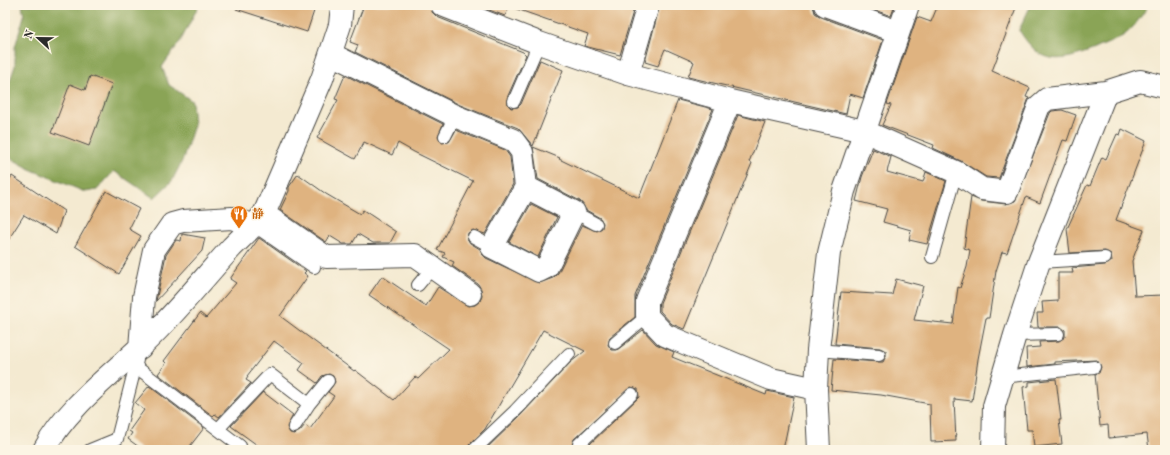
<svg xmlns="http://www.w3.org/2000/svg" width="1170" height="455" viewBox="0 0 1170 455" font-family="'Old Standard TT','Noto Serif JP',serif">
<rect width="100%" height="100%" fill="#fcf5e5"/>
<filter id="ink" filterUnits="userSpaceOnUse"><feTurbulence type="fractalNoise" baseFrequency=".025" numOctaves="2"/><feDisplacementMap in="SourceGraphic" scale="8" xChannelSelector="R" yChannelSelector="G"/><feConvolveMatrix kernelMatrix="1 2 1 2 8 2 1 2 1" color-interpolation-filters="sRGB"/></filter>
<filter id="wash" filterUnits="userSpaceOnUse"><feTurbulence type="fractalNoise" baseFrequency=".012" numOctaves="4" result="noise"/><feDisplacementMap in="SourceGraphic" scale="16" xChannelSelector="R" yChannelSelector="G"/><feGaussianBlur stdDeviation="0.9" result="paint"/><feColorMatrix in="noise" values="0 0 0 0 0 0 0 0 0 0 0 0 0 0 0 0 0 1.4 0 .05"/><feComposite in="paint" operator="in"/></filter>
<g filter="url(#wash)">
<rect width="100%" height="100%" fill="#f4ead1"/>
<path fill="#8aa456" stroke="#5a6840" d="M22 5H199L181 40 162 67 169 85 192 101 194 125 183 159 172 181 154 198 114 171 97 190 85 192 32 170 5 155V89L8 86 15 66V47L24 16Z
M1031 5H1149C1143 13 1136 25 1128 32 1119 40 1105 44 1095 49 1059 63 1041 66 1019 30Z"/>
<g id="blocks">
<path fill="#dfb380" d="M236 5H316L307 32 236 9Z
M364 5H430L432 12 437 17 523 52 526 55 507 98 508 105 511 108 518 107 521 104 540 60 563 70 533 146 518 128 460 105 355 52 358 45 350 42Z
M476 5H510L505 16Z
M514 5H635L620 55 584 46 588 34 514 8Z
M660 5H813L815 13 821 17 883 40 863 98 850 94 846 114 688 77 694 62 665 49 658 66 645 62Z
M861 5H887L894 8 891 16Z
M938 5H1017L992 71 1030 88 1026 97 1029 98 999 178 986 177 961 161 933 148 934 145 882 125 891 105 887 104 917 17 931 22Z
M345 75 443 124 438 136 442 143 449 142 456 130 505 150 510 157 513 184 485 234 473 230 468 233 467 238 470 243 480 249 482 254 486 258 539 283 553 278 558 273 582 225 597 231 602 228 603 223 600 218 586 210 580 201 538 179 533 147 560 158 559 159 639 198 678 100 713 109 635 296V317L610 337 608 345 612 350H617L643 330 656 344 674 352 672 357 766 395 767 391 794 397 783 450H592L590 444 639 397 638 389 631 387 574 439 572 445 574 450H485L520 416 571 362 585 351 543 330 485 429 469 445 467 450H264L231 426 263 392 293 415 287 427 290 433 294 434 300 431 305 425 310 429 334 396 328 392 335 382 333 376 329 374 322 376 317 383 299 370 304 363 274 341 247 376 248 377 246 380 251 383 219 417 215 414 213 416 158 374 166 363 164 361 200 313 206 318 236 283 230 279 259 238 306 271 304 273 308 276 280 316 354 371 355 370 394 400 415 377 418 379 449 349 369 295 382 276 426 306 438 287 468 306 475 305 480 301 482 296 481 289 478 284 452 266 454 262 443 257 445 253 437 250 473 181 414 152 398 143 392 155 364 142 355 159 317 138 338 100 335 99Z
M90 76 112 84 89 146 52 132 70 84 85 90Z
M1062 110 1076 115 1067 141 1063 140 1040 203 1026 197 1007 253 1002 252 996 271 989 318H986L978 359 972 401 954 399 956 441 931 442 930 404 881 395 831 390 834 359 879 362H883L886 356V351L880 348 835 344 841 292 892 295 896 279 923 286 914 320 953 324 958 287 960 288 967 267 970 250 964 248 971 197 981 201 1006 204 1015 201 1050 113 1052 111Z
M738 115 765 122 749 162 752 163 684 329 672 324 660 311V303Z
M1122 129 1146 141 1116 220 1144 230 1132 261 1135 296 1165 295V450H1149L1147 434 1109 438 1108 425 1100 426 1095 374 1099 373 1101 367 1097 360 1055 362V364L1027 367 1026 348 1040 347 1039 342 1059 341 1065 337V330L1061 327H1038L1037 313H1043L1042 302 1058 301V273H1073L1072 268 1105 265 1112 261 1111 254 1105 251 1070 253 1067 229 1087 185 1090 186 1102 157 1106 159 1117 134 1120 135Z
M873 149 891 157 887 172 923 182 926 172 946 181 927 244 909 240 911 230 883 222 887 209 856 201 862 177Z
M298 174 326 194 360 214 363 210 396 232 390 243H373L358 234 352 244H343L330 236 326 242 280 210 289 191V187Z
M12 176 64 211 56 234 24 215 5 245V186Z
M106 191 139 209 129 229 141 236 119 274 75 246Z
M531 204 557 217 538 257 509 242Z
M182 234 205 238 202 251 156 301 166 255 176 240 181 241Z
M1056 379 1061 420H1059L1062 444 1034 447 1032 430H1027L1023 387 1029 386V382Z
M149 386 204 428 187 450H143L128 439 132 433 129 431 144 410 135 403Z"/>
</g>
</g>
<g filter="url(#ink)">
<use href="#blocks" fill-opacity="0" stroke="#494844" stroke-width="1"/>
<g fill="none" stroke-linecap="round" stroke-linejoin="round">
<g stroke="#494844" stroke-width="14">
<path id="lane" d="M514 101 539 43
M445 136 455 116
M574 212 596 224
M255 226 314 267
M474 237 492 247
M932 257 956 172
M1039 262 1105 258
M418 285 433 267
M1015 335 1058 334
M615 343 647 316
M818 350 879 355
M135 366 240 446
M1002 377 1094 367
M294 427 309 404 328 381
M218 429 270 374 309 404
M90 450 117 439 137 360
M474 450 515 411 569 354
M585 450 579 444 632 394"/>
</g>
<g stroke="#494844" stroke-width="24">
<path id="street" d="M442 5 539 43 628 74 730 101 864 131 956 172 982 189 1007 192 1039 106 1047 99 1106 92 1140 81 1165 87
M825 5 898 32
M331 54 455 116 513 140 522 152 526 187 492 247 539 271 547 267 574 212 526 187
M628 74 648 5
M730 101 647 301V316L665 335 771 379 816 389
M264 214 326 257 415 255 470 294
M140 348 144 297 154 250 172 224 183 221 232 218 255 226
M44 450C66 409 106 379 139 348 173 317 201 281 232 247 243 236 254 226 264 214L322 79 340 25 342 5
M819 450 816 389 818 350 829 253 844 191 908 5
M993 450 994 406 1015 335 1039 262 1106 92"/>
</g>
<use href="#lane" stroke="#fff" stroke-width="12"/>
<use href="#street" stroke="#fff" stroke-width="22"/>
</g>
</g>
<defs>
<g id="restaurant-pin" transform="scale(0.9)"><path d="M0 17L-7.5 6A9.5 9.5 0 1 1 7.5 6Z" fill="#e8710a" stroke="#fcf5e5"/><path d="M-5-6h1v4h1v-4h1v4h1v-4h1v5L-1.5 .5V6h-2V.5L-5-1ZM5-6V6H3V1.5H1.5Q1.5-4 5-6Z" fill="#fff"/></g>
</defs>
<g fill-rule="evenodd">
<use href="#restaurant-pin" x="239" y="214"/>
</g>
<g text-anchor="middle" stroke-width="3" stroke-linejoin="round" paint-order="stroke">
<g font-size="12" font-weight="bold" fill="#c56008" stroke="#fcf5e5" text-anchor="start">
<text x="252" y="218">静</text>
</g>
</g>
<rect width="1170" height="455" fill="none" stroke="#fcf5e5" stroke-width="20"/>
<g transform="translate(38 38) rotate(292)" stroke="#fcf5e5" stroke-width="3" paint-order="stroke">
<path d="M0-3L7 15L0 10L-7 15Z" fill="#2b2b2b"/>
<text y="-6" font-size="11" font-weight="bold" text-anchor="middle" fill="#2b2b2b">N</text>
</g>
</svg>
